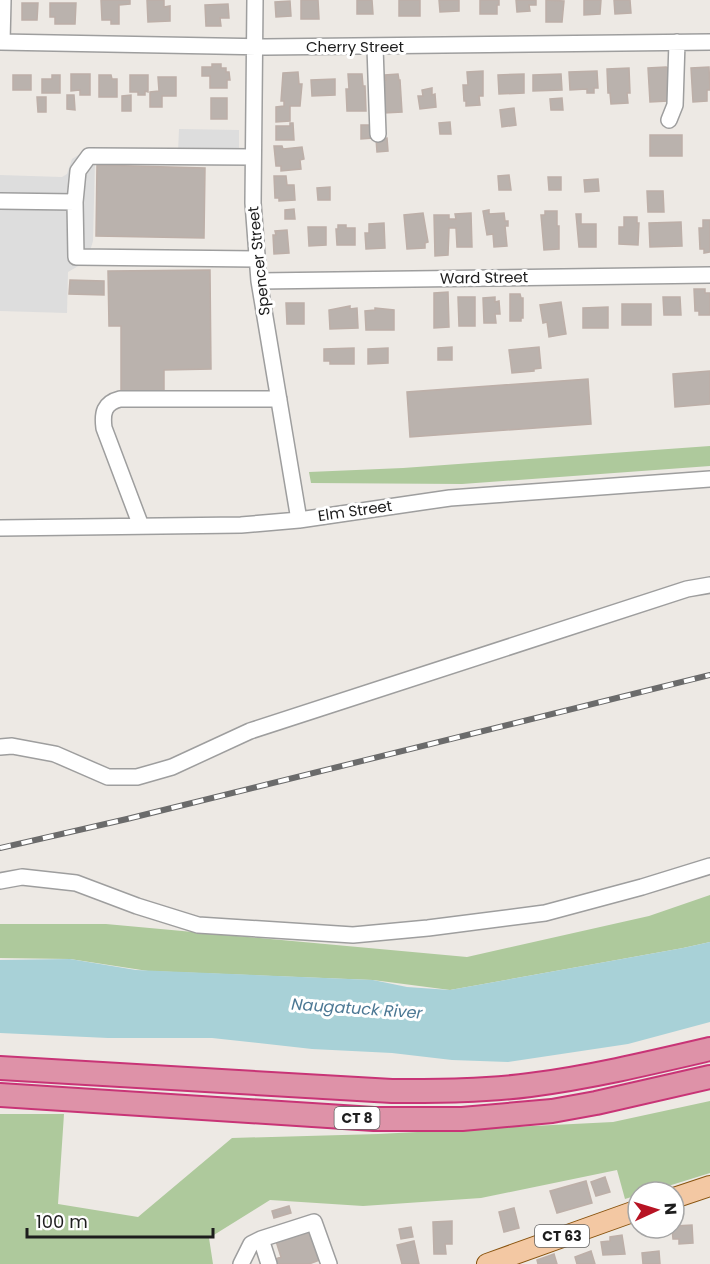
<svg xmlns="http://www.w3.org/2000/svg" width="710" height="1264" viewBox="0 0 710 1264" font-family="Poppins,sans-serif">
<rect width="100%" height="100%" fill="#ede9e4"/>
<path fill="#aec99c" d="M710 446V466L462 484 311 483 309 472 403 468Z
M710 895V942L683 948 450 990 373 980 148 971 70 959 0 958V924H106L467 957 649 916Z
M710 1101V1173L649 1192H638V1195L625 1199 617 1170 481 1198 363 1206 270 1200 209 1238 213 1264H0V1114H64L58 1204 138 1217 232 1138 378 1134 613 1122Z"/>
<path fill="#ddd" d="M179 129 239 130V153L178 152Z
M93 152 95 160 93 241 87 261 68 272 67 313 0 311V175L62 177 67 174 72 159 80 154Z"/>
<path fill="#a8d1d7" d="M710 942V1022L628 1044 508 1062 452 1060 392 1053 312 1049 212 1038H108L0 1033V960L70 959 136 970 373 980 407 987 450 990 683 948Z"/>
<path fill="#bab2ad" stroke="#bdafa8" stroke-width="1.5" d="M101 0H130V4L119 5V24H111V20H102Z
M147 0H164V7L170 6V21L148 22Z
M301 0H318L319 19H301Z
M357 0H372L373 14H357Z
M399 0H420V16H399Z
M439 0H459V11L440 12Z
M480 0H499V5H497V14H480Z
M516 0H536V5H529L530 11 517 12Z
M546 0 564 1 562 22H546Z
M584 0H601L600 14 584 15Z
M614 0H630L631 13 615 14Z
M290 1 291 16 276 17 275 2Z
M22 3H38L37 20H22Z
M50 3H76L75 24H55V17H50Z
M228 4 229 18H220L221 26H206L205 5Z
M212 64H221V68H226V72H229L230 80H227V88H210V76H202V67H212Z
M666 67 668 68V101L650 102 648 68Z
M709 67 710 90H707V101L693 102 691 68Z
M629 68 630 93H627L628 103 611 104 610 93H608L607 69Z
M483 71V96H479L480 105 466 106V101H464L463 85H468L467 72Z
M597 71 598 88H594V93H587V89L570 90 569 72Z
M298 72 299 84H302L300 106H290V121L276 122V107L284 106V101H281L283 73Z
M71 74H90V95H80V90L71 91Z
M348 74H362L363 86H365L366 111H347L346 89H349Z
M398 74 399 80H400L402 112 384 113 383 81 386 80 385 75Z
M524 74V93L499 94 498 75Z
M561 74 562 90 533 91V75Z
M13 75H31V90H13Z
M52 75H60V93H42V79H52Z
M99 75H111L112 79H117V97H99Z
M130 75H148V92L145 91V95H138V92H130Z
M158 77H176V96H162V107H150V92L159 91Z
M335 79V95L312 96 311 80Z
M432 88V95L435 94 436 107 420 109 418 96H423L422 90Z
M67 95H74L75 110 67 109Z
M131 95V111H122V96Z
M37 97H46V112H38Z
M211 98H227V119H211Z
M562 98 563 110H551L550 99Z
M514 108 516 125 502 127 500 110Z
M450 122 451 134H440L439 123Z
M290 123H293L294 140H276V126H290Z
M361 125H373V138L361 139Z
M650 135H682V156H650Z
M387 138 388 151 377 152 376 139Z
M274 146H282L283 149 302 147 304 159 300 160 301 169 281 171V166H276Z
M97 165 205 168 204 238 96 236Z
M509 175 511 190H499L498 176Z
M274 176H286L287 185H294L295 200 279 201V198H275Z
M548 177H561V190H549Z
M598 179 599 191 585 192 584 180Z
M330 187V200H318L317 188Z
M647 191H663L664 212H648Z
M294 209 295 219H285V210Z
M489 210V214L504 213 505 221H508V226H505L507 246 494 247 493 234 487 235 483 211Z
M545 211H557V226H559V249L544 250 541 215H545Z
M423 213 428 242 425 243V248L407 249 404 215Z
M471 213 472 247H457L456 228H449L448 255 435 256 434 215H449V219H456L455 214Z
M576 214H581V224H596V247H579Z
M624 217H637V223H639L638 245 619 244V227H624Z
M703 220H710V252L704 253V249H700L699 228H703Z
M681 222 682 246 650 247 649 223Z
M384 223 385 248 366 249 365 233H369V224Z
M338 225H346V228H355V245H337L336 229H338Z
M308 227H326V245L309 246Z
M287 230 289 253 274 254 273 235H276L275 231Z
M210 270 211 369 164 370V391H121V326H109L108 271Z
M70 280 104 281V295L69 294Z
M694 289H705V293H710V315H699V311H695Z
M448 292 449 327 434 328V293Z
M510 294H520L521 298H523V318H521V321H510Z
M458 297H475V326H459Z
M495 297V302L499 301 500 314H495L496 323H484L483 298Z
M663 297H680L681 315H664Z
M561 302 566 334 549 337 547 322 543 323 540 305Z
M286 303H304V324H287Z
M622 304H651V325H622Z
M350 306V309L357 308 358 328 330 329 329 310Z
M608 307V328H583V308Z
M375 308 394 310V330H366L365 311 375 310Z
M452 347V360H438V348Z
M539 347 541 368 534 369V371L512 373 509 350Z
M354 348V364H330V361H324V349Z
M388 348V363L368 364V349Z
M710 371V404L675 407 673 374Z
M588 379 591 424 410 437 407 392Z
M605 1177 610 1192 596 1196 591 1182Z
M586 1181 592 1203 557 1213 550 1191Z
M289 1206 291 1213 274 1218 272 1211Z
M514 1208 519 1228 504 1232 499 1212Z
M452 1221V1244H445L446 1254H434L433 1222Z
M313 1224 325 1258 309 1264H273V1260L281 1257 275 1238 286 1234 288 1238 298 1235Z
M692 1225 693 1243 679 1244V1239H673L672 1228 674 1226Z
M411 1227 413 1237 401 1239 399 1229Z
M622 1235 625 1254 603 1255 601 1242 610 1241V1237Z
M414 1241 419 1264H402L397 1245Z
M591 1251 595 1264H577L575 1257Z
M659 1251 660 1264H643L642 1253Z
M554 1254 557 1264H538L537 1260Z"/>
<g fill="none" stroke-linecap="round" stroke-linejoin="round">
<g stroke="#9e9e9e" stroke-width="18">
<path id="minor" d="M255 0 253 203 259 281 299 520
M0 42 266 47 710 42
M2 42 3 0
M375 47 378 134
M669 120 675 105 677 42
M253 157 89 156 78 171 75 202 76 257 257 259
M0 201 75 202
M259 281 710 275
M141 526 104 428C102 413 104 403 120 399H279
M0 528 241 525 299 520 450 498 710 479
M0 747 12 746 55 754 108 777H137L172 767 250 731 687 589 710 585
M0 881 22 877 76 883 137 906 198 925 353 935 428 928 545 913 642 887 710 866
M261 1239 269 1264
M241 1264 251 1244 261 1239 314 1222 329 1264"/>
</g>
<g stroke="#88530e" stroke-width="22">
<path id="major" d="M674 1198 710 1186
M487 1264 638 1210"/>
</g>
<g stroke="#c83476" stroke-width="26">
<path id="highway" d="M0 1068 392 1091C438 1091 484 1091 530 1085 591 1077 650 1063 710 1049
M0 1095 374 1119H462L552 1111 596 1103 710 1077"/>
</g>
<use href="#minor" stroke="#fff" stroke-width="15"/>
<use href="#major" stroke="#f3c8a3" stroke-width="20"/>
<use href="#highway" stroke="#de92a8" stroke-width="22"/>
<g stroke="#6b6b6b" stroke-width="6">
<path id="rail" d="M0 848 127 819 710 675"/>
</g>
<use href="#rail" stroke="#fff" stroke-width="4" stroke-dasharray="11" stroke-linecap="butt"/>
</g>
<g text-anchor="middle" stroke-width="6" stroke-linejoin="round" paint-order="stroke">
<g fill="#fff" stroke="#616161" stroke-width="1.5">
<rect x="334.5" y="1107" width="45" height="22" rx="4.5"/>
<rect x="535" y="1225" width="54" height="22" rx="4.5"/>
</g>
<g font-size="14" font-weight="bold" fill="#1d1d1d">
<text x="357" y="1123">CT 8</text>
<text x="562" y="1241">CT 63</text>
</g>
<g font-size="15" fill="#1d1d1d" stroke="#fff">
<text x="355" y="52">Cherry Street</text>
<text transform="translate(259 261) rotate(-96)" y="5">Spencer Street</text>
<text transform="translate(484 278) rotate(-1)" y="5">Ward Street</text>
<text transform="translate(355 511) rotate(-8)" y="5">Elm Street</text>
</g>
<g font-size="16" font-style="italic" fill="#4c7894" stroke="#fff">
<text transform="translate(357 1008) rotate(4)" y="6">Naugatuck River</text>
</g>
</g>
<g transform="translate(656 1210) rotate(86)"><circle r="28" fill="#ffffff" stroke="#a5a5a5" stroke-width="1.5"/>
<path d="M0-4.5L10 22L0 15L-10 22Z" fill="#b71323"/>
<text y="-9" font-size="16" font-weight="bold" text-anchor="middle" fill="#1d1d1d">N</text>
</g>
<path d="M27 1228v9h186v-9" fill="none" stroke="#1d1d1d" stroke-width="3"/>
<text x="36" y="1228" font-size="18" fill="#1d1d1d" stroke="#ffffff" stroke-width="4.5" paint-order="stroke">100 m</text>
</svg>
